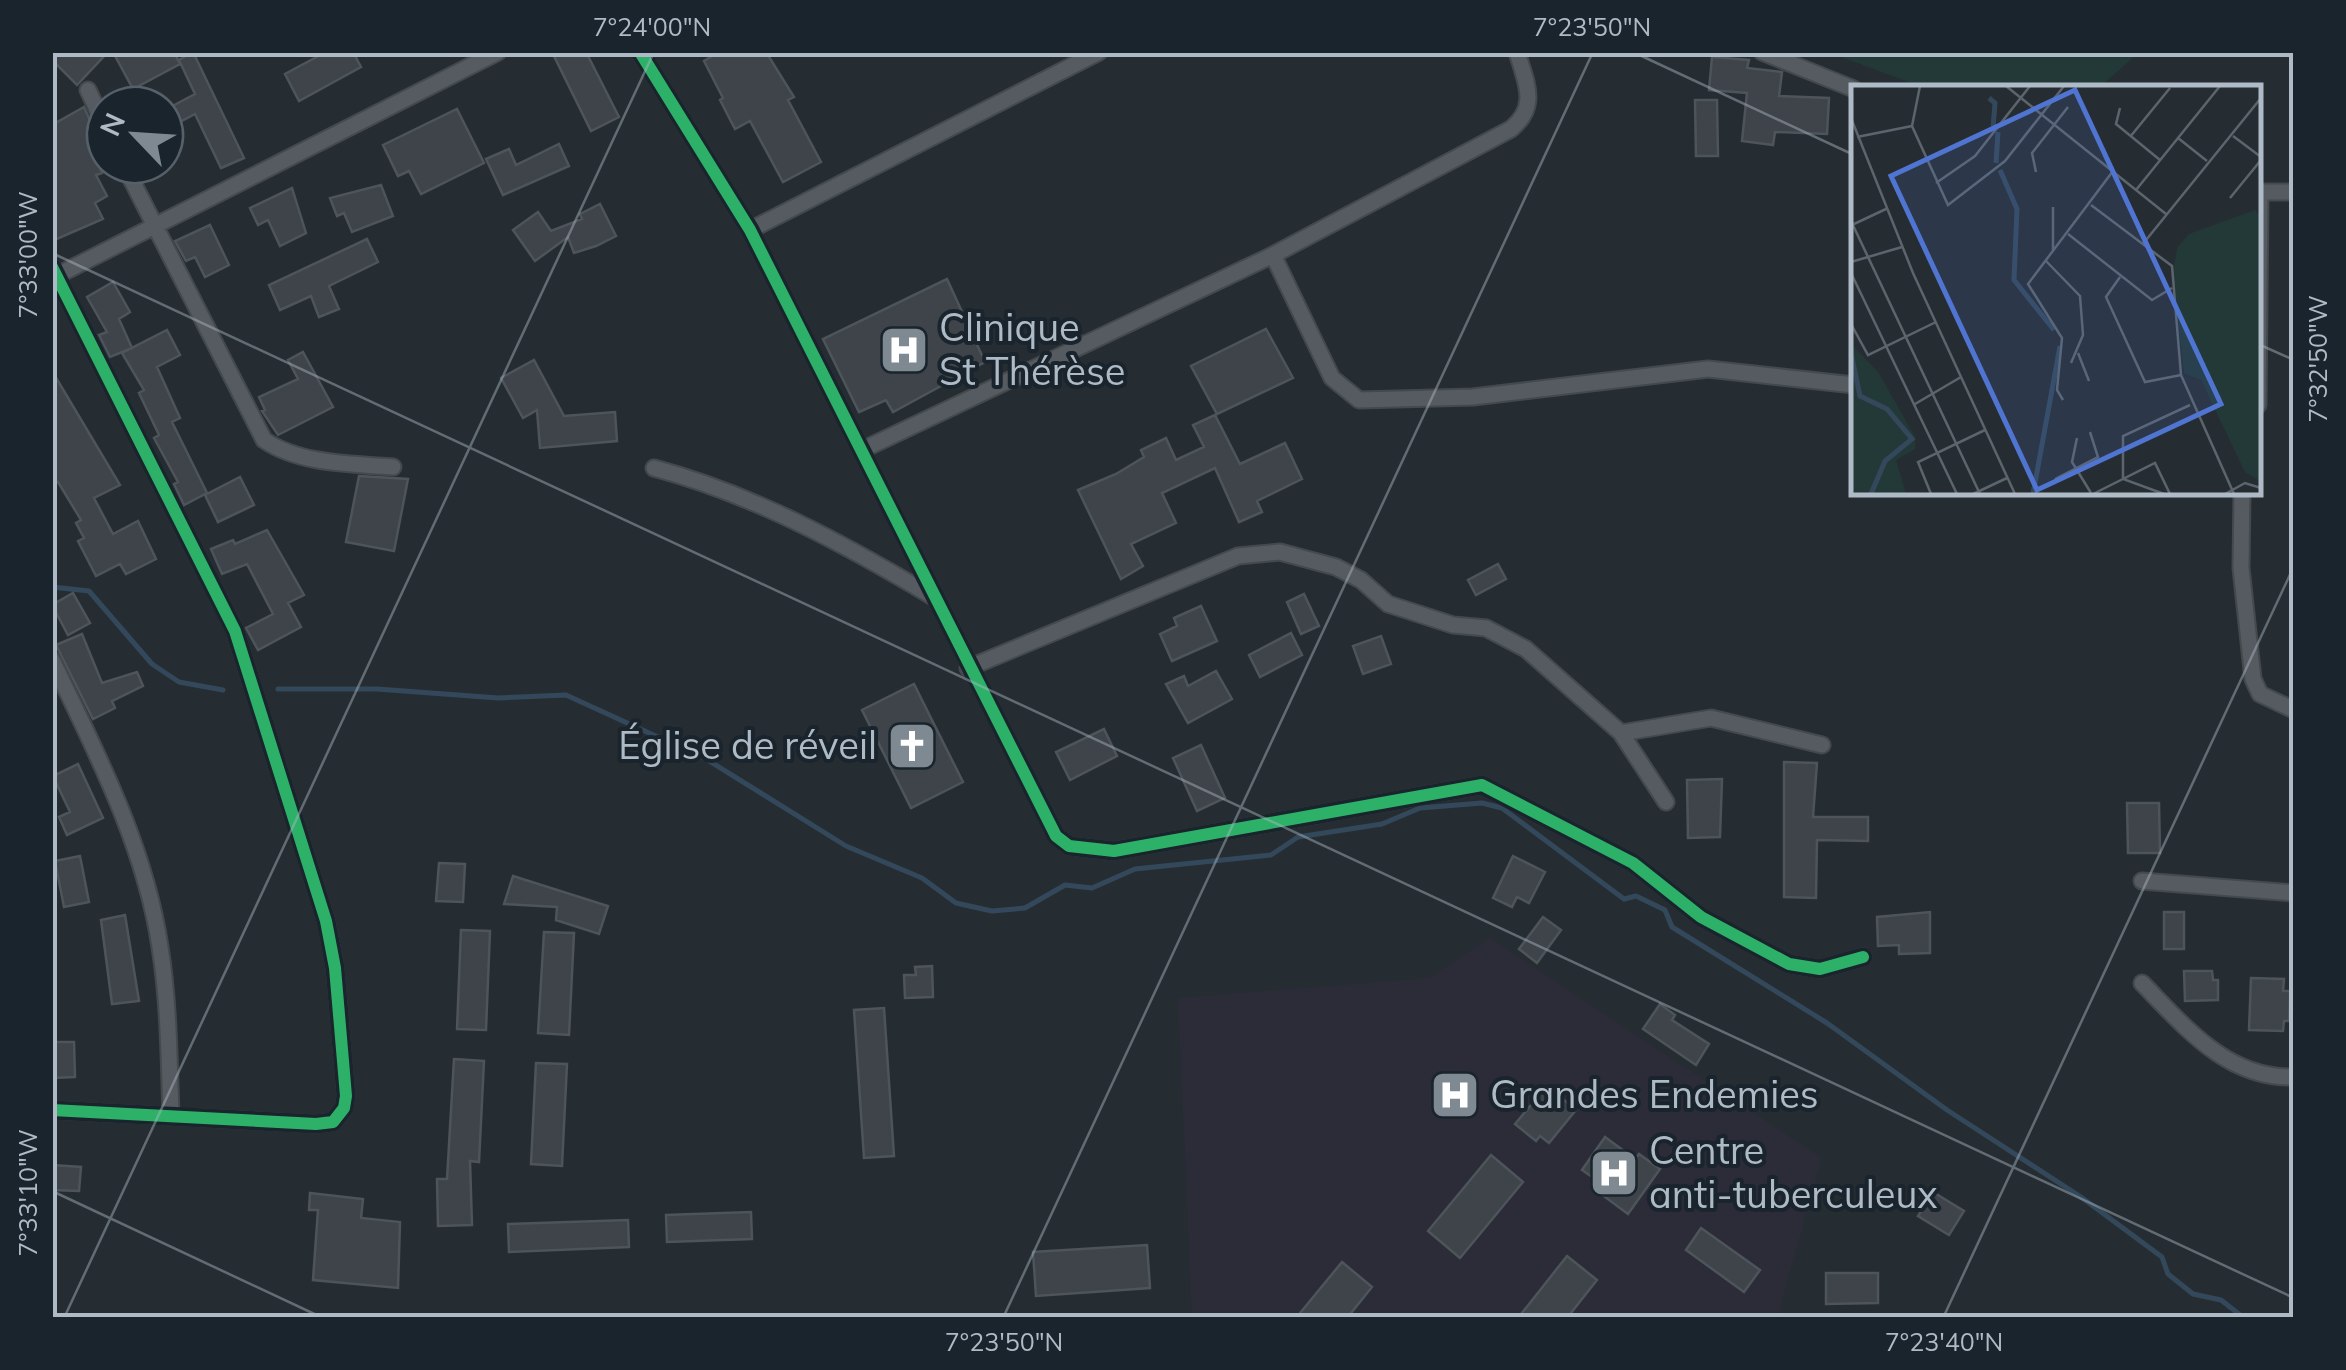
<svg xmlns="http://www.w3.org/2000/svg" width="2346" height="1370" viewBox="0 0 2346 1370" font-family="Mulish,sans-serif">
<rect width="100%" height="100%" fill="#262d32"/>
<path fill="#2b2c38" d="M1489 938 1822 1158 1777 1318 1192 1317 1178 998 1429 978Z"/>
<path fill="#233938" d="M1831 53 2293 52 2294 54 2136 55 2100 87H1922Z"/>
<g fill="none" stroke-linecap="round" stroke-linejoin="round">
<path stroke="#33495b" stroke-width="5" d="M52 587 89 591 152 664 179 682 223 690
M278 689H377L498 698 566 695 706 759 846 846 922 878 956 903 992 911 1025 908 1065 885 1092 888 1135 869 1271 855 1298 837 1382 824 1420 808 1482 803 1502 808 1624 899 1636 896 1665 910 1672 927 1827 1023 1947 1110 2081 1197 2162 1257 2168 1274 2193 1294 2221 1300 2244 1318"/>
</g>
<path fill="#3e4449" stroke="#4d545a" stroke-width="2.5" d="M52 52H108L77 85 52 60Z
M113 52H174L180 64 133 89Z
M193 52 244 158 221 168 195 114 165 130V110L195 94 179 60Z
M326 52H353L361 67 299 101 285 74Z
M552 52H586L619 117 591 131Z
M719 52H766L794 97 788 100 821 162 783 182 750 121 735 129 720 100 723 98 704 61Z
M1712 57 1749 60 1747 68 1782 72 1779 96 1829 98 1827 134 1775 132 1773 145 1742 141 1747 93 1709 90Z
M1695 100H1717L1718 156H1696Z
M84 107 95 132 105 137V143L92 149 102 173 96 175 107 196 95 203 103 219 52 241V125Z
M457 109 484 163 421 194 409 171 398 176 383 145Z
M559 144 569 166 503 195 486 159 509 149 516 165Z
M381 185 393 216 352 232 344 213 337 216 330 198Z
M292 188 306 233 280 246 268 220 258 225 250 208Z
M600 204 616 236 596 246 574 253 568 237 535 261 513 230 538 212 551 231 582 219 580 214Z
M210 225 229 265 205 277 195 257 186 261 175 241Z
M367 239 378 262 329 286 339 309 319 317 311 296 280 310 269 285Z
M947 279 985 362 893 412 886 400 859 412 823 339Z
M113 282 130 312 119 319 132 348 110 357 99 335 107 332 87 297Z
M1266 329 1293 378 1217 414 1191 366Z
M167 330 180 355 157 367 180 418 172 422 207 493 184 505 174 484 178 482 154 438 159 435 139 393 144 390 122 353Z
M303 352 333 407 278 435 262 411 265 410 259 397 298 379 288 360Z
M534 360 564 416 615 412 617 441 540 448 537 410 523 418 501 378Z
M52 371 120 485 94 498 113 534 138 521 156 559 126 574 120 564 96 576 78 541 84 538 76 523 81 520 58 482 52 485Z
M1215 415 1240 464 1285 443 1302 479 1257 501 1262 512 1239 522 1215 468 1162 493 1176 523 1131 544 1143 566 1121 579 1078 490 1116 474 1144 457 1141 450 1166 438 1176 460 1204 447 1193 425Z
M359 476 408 479 394 551 346 542Z
M240 477 254 505 218 522 205 495Z
M267 530 304 595 288 603 301 627 258 650 246 628 273 614 247 564 222 574 211 549 233 540 235 544Z
M1498 564 1506 579 1476 595 1468 580Z
M73 593 90 623 68 635 52 605Z
M1304 594 1319 626 1301 634 1287 602Z
M1201 606 1217 641 1172 661 1160 634 1177 626 1174 618Z
M1291 633 1302 655 1260 677 1249 655Z
M82 634 102 683 137 672 143 686 112 701 115 708 93 719 56 645Z
M1381 636 1391 664 1363 674 1353 646Z
M1216 671 1232 699 1188 723 1166 684 1184 676 1188 686Z
M914 684 963 782 911 808 862 710Z
M1104 729 1117 756 1070 780 1056 752Z
M1201 745 1225 798 1197 811 1173 758Z
M1784 762 1817 763 1813 817H1868V841L1817 840 1816 898 1784 897Z
M78 764 103 818 67 835 59 817 70 812 53 776Z
M1722 779 1720 837 1688 838 1687 780Z
M2127 803H2159L2160 853H2128Z
M80 856 89 902 64 907 55 861Z
M1513 856 1545 872 1529 903 1517 897 1512 907 1493 898Z
M439 863 465 864 463 902 436 901Z
M513 876 608 906 599 934 556 920 557 907 504 904Z
M1930 912V953L1899 954V945L1878 946 1877 917Z
M2164 912H2184V949H2164Z
M125 915 139 1001 112 1004 101 920Z
M1543 917 1561 930 1537 963 1519 949Z
M461 930 490 931 486 1030 457 1029Z
M544 932 574 933 569 1035 538 1033Z
M932 966 933 997 905 998 904 975H916L915 967Z
M2184 971H2212L2213 980H2218V1000L2185 1001Z
M2251 978 2284 979 2283 991H2290L2289 1021H2284L2283 1031 2249 1030Z
M1660 1004 1675 1015 1672 1020 1709 1044 1696 1065 1643 1029Z
M884 1008 894 1156 864 1158 854 1010Z
M52 1042H74L75 1077 52 1078Z
M454 1059 484 1061 479 1162 470 1161 472 1225 438 1226 437 1179H447Z
M536 1063 567 1064 562 1166 531 1164Z
M1547 1086 1576 1110 1549 1143 1540 1136 1536 1141 1515 1124Z
M1605 1137 1635 1159 1639 1154 1660 1169 1628 1214 1597 1191 1602 1184 1582 1170Z
M1491 1155 1523 1182 1460 1258 1428 1231Z
M52 1165 81 1167 79 1191 52 1190Z
M1933 1192 1964 1211 1949 1235 1918 1216Z
M310 1193 363 1199 361 1218 400 1222 398 1288 313 1280 318 1210H309Z
M751 1212 752 1239 667 1242 666 1215Z
M628 1220 629 1247 509 1252 508 1224Z
M1701 1228 1760 1270 1744 1292 1686 1250Z
M1147 1245 1150 1288 1036 1296 1033 1252Z
M1567 1256 1597 1280 1567 1318H1518Z
M1342 1262 1372 1287 1347 1318H1296Z
M1826 1273H1878V1303L1826 1304Z"/>
<g fill="none" stroke-linecap="round" stroke-linejoin="round">
<g stroke="#44494d" stroke-width="19">
<path id="street" d="M640 52 750 230 1056 836 1069 846 1114 851 1482 785 1633 863 1701 917 1789 964 1820 969 1863 957
M1762 52 1854 89
M88 90 105 126
M124 165 264 440C299 464 351 464 393 467
M2258 192H2294
M750 230 1099 52
M1273 255 1332 378 1359 400 1473 397 1708 369 1854 385
M52 267 235 631 326 921 335 968 346 1096 344 1108 333 1122 316 1124 52 1110
M52 278 498 52
M2258 405 2260 193
M864 449 1273 255 1511 129C1539 106 1526 83 1517 52
M654 468C755 495 846 545 935 598
M2242 492 2241 568 2253 679 2260 694 2294 710
M52 660C96 752 145 846 160 947 169 1003 169 1060 171 1116
M968 668 1238 556 1280 552 1336 567 1361 580 1388 604 1453 625 1486 628 1526 649 1621 733 1666 802
M1621 733 1711 718 1822 745
M2142 881 2294 893
M2142 983C2185 1027 2227 1079 2294 1077"/>
</g>
<use href="#street" stroke="#565b61" stroke-width="15"/>
<g stroke="#1a242d" stroke-width="19">
<path id="cycleway" d="M640 52 750 230 1056 836 1069 846 1114 851 1482 785 1633 863 1701 917 1789 964 1820 969 1863 957
M52 267 235 631 326 921 335 968 346 1096 344 1108 333 1122 316 1124 52 1110"/>
</g>
<use href="#cycleway" stroke="#2db169" stroke-width="12"/>
</g>
<path fill="none" stroke="#aebac5" stroke-width="2.5" stroke-opacity="0.45" d="M1633 52 1854 155M52 253 2294 1298M2258 344 2294 360M52 1191 323 1318M64 1318 654 52M1003 1318 1593 52M1943 1318 2294 566"/>
<defs>
<g id="hospital-square" transform="scale(2.5)"><rect x="-9" y="-9" width="18" height="18" rx="4" fill="#7e8992" stroke="#1a242d"/><path d="M-5-5h3v3.5h4V-5h3V5h-3V1.5h-4V5h-3Z" fill="#fff"/></g>
<g id="church-square" transform="scale(2.5)"><rect x="-9" y="-9" width="18" height="18" rx="4" fill="#7e8992" stroke="#1a242d"/><path d="M-1.2-6h2.4v3.5h3.3v2.4h-3.3V6h-2.4V-.1h-3.3v-2.4h3.3Z" fill="#fff"/></g>
</defs>
<g fill-rule="evenodd">
<use href="#hospital-square" x="904" y="350"/>
<use href="#church-square" x="912" y="746"/>
<use href="#hospital-square" x="1455" y="1095"/>
<use href="#hospital-square" x="1614" y="1173"/>
</g>
<g text-anchor="middle" stroke-width="8" stroke-linejoin="round" paint-order="stroke">
<g font-size="38" fill="#aebac5" stroke="#1a242d" text-anchor="start">
<text x="939" y="341">Clinique<tspan x="939" dy="44">St Thérèse</tspan></text>
<text x="877" y="759" text-anchor="end">Église de réveil</text>
<text x="1490" y="1108">Grandes Endemies</text>
<text x="1649" y="1164">Centre<tspan x="1649" dy="44">anti-tuberculeux</tspan></text>
</g>
</g>
<g transform="translate(1851 85)">
<rect width="410" height="410" fill="#262d32"/>
<path d="M404 125 410 132V397L394 387 350 295 333 288 322 189 326 163 338 149ZM0 259 27 287 64 352V364L45 375 55 409 0 408Z" fill="#233938"/>
<path fill="none" stroke="#33495b" stroke-width="5" d="M138 13 144 18 142 43M145 78 147 47M149 85 166 124 163 195 203 245M0 268 9 311 36 324 61 354 34 376 20 409M182 409 209 261"/>
<path fill="none" stroke="#5c656d" stroke-width="2.5" d="M69 1 61 41 97 120 154 76 213 1M155 1 315 129M269 23 265 39 309 75M0 33 62 188 164 409M382 51 410 72M6 52 61 41M279 52 319 3M327 53 356 76M185 87 181 68 217 22M85 98 124 71 179 1M285 105 369 1M379 113 410 75M240 120 321 181 330 290 383 409M202 122V165M0 136 129 409M3 139 35 124M217 149 301 215 321 203M291 160 410 13M195 176 229 211 232 250 220 278M0 177 51 162M0 188 106 409M269 192 255 212 294 297 330 290M0 239 17 270 85 237M227 268 238 296M212 315 206 305 211 253 177 199 262 86M64 319 110 292M226 353 221 377 240 408M204 394 247 372 239 347M80 409 67 377 134 345M122 409 156 393M242 409 304 378 319 409M313 409 272 394V351L339 320M374 409 394 398 410 403"/>
<path fill="#5074d1" fill-opacity="0.15" stroke="#5074d1" stroke-width="5" d="M224 5 370 319 186 405 40 91Z"/>
<rect width="410" height="410" fill="none" stroke="#aebac5" stroke-width="5"/>
</g>
<rect width="2346" height="1370" fill="none" stroke="#1a242d" stroke-width="110"/>
<g transform="translate(135 135) rotate(295)"><circle r="48" fill="#1a242d" stroke="#55606a" stroke-width="2.5"/>
<path d="M0-8L18 38L0 25L-18 38Z" fill="#7e8992"/>
<text y="-15" font-size="28" font-weight="bold" text-anchor="middle" fill="#aebac5">N</text>
</g>
<rect x="55" y="55" width="2236" height="1260" fill="none" stroke="#aebac5" stroke-width="4"/>
<g font-size="25" text-anchor="middle" fill="#aebac5">
<text x="652" y="36">7°24'00"N</text>
<text x="1592" y="36">7°23'50"N</text>
<text transform="translate(28 255) rotate(-90)" y="9">7°33'00"W</text>
<text transform="translate(2318 359) rotate(-90)" y="9">7°32'50"W</text>
<text transform="translate(28 1193) rotate(-90)" y="9">7°33'10"W</text>
<text x="1004" y="1351">7°23'50"N</text>
<text x="1944" y="1351">7°23'40"N</text>
</g>
</svg>
